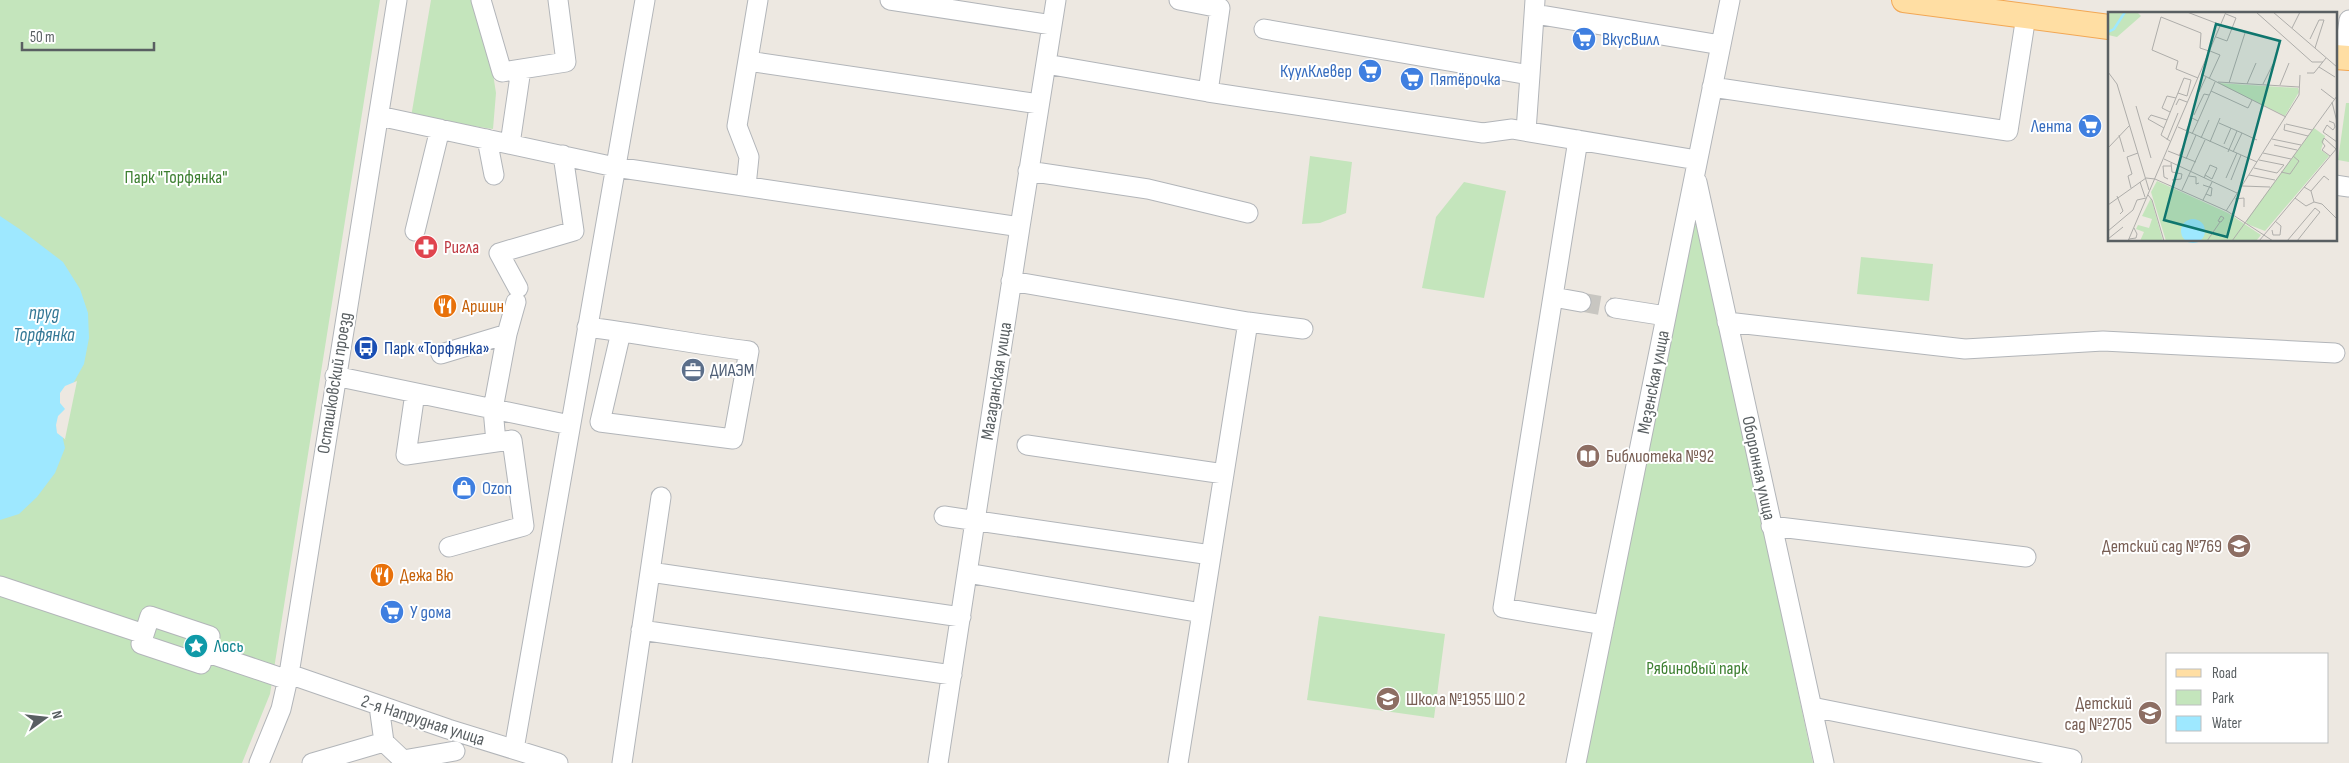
<svg xmlns="http://www.w3.org/2000/svg" width="2349" height="763" viewBox="0 0 2349 763" font-family="'Sofia Sans Condensed',sans-serif">
<rect width="100%" height="100%" fill="#ede8e1"/>
<path fill="#c4e5bc" d="M0 0H380L270 694 242 763H0Z
M431 0H471L491 61 496 93 493 129 411 117Z
M2346 103H2349V162L2338 160Z
M1310 156 1352 162 1346 213 1320 223 1302 224Z
M1464 182 1506 191 1484 298 1422 288 1436 217Z
M1694 201 1813 763H1581Z
M1861 257 1933 264 1929 301 1857 294Z
M1319 616 1445 634 1434 718 1307 700Z"/>
<path fill="#9ee8ff" d="M0 216 21 230 63 262 80 289 88 313 89 338 84 364 74 382 63 439 65 448 55 473 37 497 19 514 0 520Z"/>
<path fill="#ede8e1" d="M77 381 65 439 66 440 57 433 56 425 58 416 65 409 60 403V393L65 386Z"/>
<g fill="none" stroke-linecap="round" stroke-linejoin="round">
<path stroke="#c8c6c1" stroke-width="19" stroke-dasharray="19 9" stroke-linecap="butt" d="M1581 302 1615 308"/>
<g stroke="#b2b5b9" stroke-width="21">
<path id="minor" d="M481 0 502 72 566 62 558 0
M890 0 1052 25
M1535 14 1721 45
M1264 29 1530 75 1526 131
M2344 58 2349 20
M748 61 1039 104
M1046 64 1208 92 1220 8 1179 0
M1530 75 1535 0
M1712 87 2008 131 2026 16
M1208 92 1483 133 1512 129 1697 160
M379 116 615 167 1020 227
M487 139 494 175
M1578 140 1503 608 1604 625
M510 144 521 69
M1028 171 1148 189 1248 213
M1697 182 1824 763
M2335 185 2349 187
M746 186 749 157 737 126 758 0
M415 231 440 129
M1011 281 1248 322 1303 329
M518 288 499 253 574 231 563 155
M1553 297 1581 302
M1615 308 1666 316
M1727 322 1965 349 2103 341 2335 353
M587 327C641 334 695 344 749 351L733 439 600 422 621 332
M441 354 507 334 516 302
M335 376 570 425
M415 393 406 455 496 442 493 409 507 334
M1027 445 1224 474
M944 516 1211 555
M1771 526 2026 557
M449 547 524 526 512 440 496 442
M650 572 961 617
M967 573 1202 613 1178 763
M0 586 144 634
M1202 613 1248 322
M150 616 210 636 201 664 141 644Z
M641 630 952 675
M205 652 288 680
M289 674 448 729 558 763
M1812 707 2072 759
M384 742 403 760 455 751
M514 749 645 0
M259 763 281 709 289 674 397 0
M312 763 384 742 379 706
M622 763 661 497
M938 763 1020 227 1056 0
M1576 763 1730 0"/>
</g>
<g stroke="#f2a754" stroke-width="26">
<path id="major" d="M1904 0 2109 27
M2335 57 2349 58"/>
</g>
<use href="#minor" stroke="#fff" stroke-width="19"/>
<use href="#major" stroke="#ffdea3" stroke-width="24"/>
</g>
<defs>
<g id="supermarket-disc" transform="scale(1.25)"><circle r="9.5" fill="#3f7fe0" stroke="#fff"/><path d="M-6-5.5h2.5l.6 2H6L4.5 2H-2.5L-4.4-4H-6ZM-1.5 3.2a1.3 1.3 0 1 0 .1 0ZM3 3.2a1.3 1.3 0 1 0 .1 0Z" fill="#fff"/></g>
<g id="pharmacy-disc" transform="scale(1.25)"><circle r="9.5" fill="#e0444e" stroke="#fff"/><path d="M-2-6h4v4h4v4h-4v4h-4v-4h-4v-4h4Z" fill="#fff"/></g>
<g id="restaurant-disc" transform="scale(1.25)"><circle r="9.5" fill="#e8710a" stroke="#fff"/><path d="M-5-6h1v4h1v-4h1v4h1v-4h1v5L-1.5 .5V6h-2V.5L-5-1ZM5-6V6H3V1.5H1.5Q1.5-4 5-6Z" fill="#fff"/></g>
<g id="bus-disc" transform="scale(1.25)"><circle r="9.5" fill="#1a4fb4" stroke="#fff"/><path d="M-5-6H5V4H4V6H2V4H-2V6H-4V4H-5ZM-3.5-4V0h7V-4ZM-3.5 1.2v1.5H-2V1.2ZM2 1.2v1.5H3.5V1.2Z" fill="#fff"/></g>
<g id="office-disc" transform="scale(1.25)"><circle r="9.5" fill="#5c6f8a" stroke="#fff"/><path d="M-6-3h4V-5.5h4V-3h4V5H-6ZM-1-4.5V-3h2v-1.5ZM-6 0V1H6V0Z" fill="#fff"/></g>
<g id="library-disc" transform="scale(1.25)"><circle r="9.5" fill="#8d6e63" stroke="#fff"/><path d="M-6-4Q-3-5.5-.7-3.5V5Q-3 3-6 4ZM6-4Q3-5.5 .7-3.5V5Q3 3 6 4Z" fill="#fff"/></g>
<g id="shop-disc" transform="scale(1.25)"><circle r="9.5" fill="#3f7fe0" stroke="#fff"/><path d="M-5-2.5h2.3a2.7 3.5 0 0 1 5.4 0H5L5.5 6h-11ZM-1.5-2.5h3a1.5 2.3 0 0 0-3 0Z" fill="#fff"/></g>
<g id="school-disc" transform="scale(1.25)"><circle r="9.5" fill="#8d6e63" stroke="#fff"/><path d="M0-5L7-2L0 1L-7-2ZM-4 1L0 2.5L4 1V4Q0 6-4 4Z" fill="#fff"/></g>
<g id="sight-disc" transform="scale(1.25)"><circle r="9.5" fill="#0f9aa8" stroke="#fff"/><path d="M0-6L1.8-2.2L6-1.7L2.9 1.2L3.7 5.4L0 3.3L-3.7 5.4L-2.9 1.2L-6-1.7L-1.8-2.2Z" fill="#fff"/></g>
</defs>
<g fill-rule="evenodd">
<use href="#supermarket-disc" x="1584" y="39"/>
<use href="#supermarket-disc" x="1370" y="71"/>
<use href="#supermarket-disc" x="1412" y="79"/>
<use href="#supermarket-disc" x="2090" y="126"/>
<use href="#pharmacy-disc" x="426" y="247"/>
<use href="#restaurant-disc" x="445" y="306"/>
<use href="#bus-disc" x="366" y="348"/>
<use href="#office-disc" x="693" y="370"/>
<use href="#library-disc" x="1588" y="456"/>
<use href="#shop-disc" x="464" y="488"/>
<use href="#school-disc" x="2239" y="546"/>
<use href="#restaurant-disc" x="382" y="575"/>
<use href="#supermarket-disc" x="392" y="612"/>
<use href="#sight-disc" x="196" y="646"/>
<use href="#school-disc" x="1388" y="699"/>
<use href="#school-disc" x="2150" y="713"/>
</g>
<g text-anchor="middle" stroke-width="4" stroke-linejoin="round" paint-order="stroke">
<g font-size="18" fill="#366cbe" stroke="#fff" text-anchor="start">
<text x="1602" y="45">ВкусВилл</text>
<text x="1352" y="77" text-anchor="end">КуулКлевер</text>
<text x="1430" y="85">Пятёрочка</text>
<text x="2072" y="132" text-anchor="end">Лента</text>
<text x="482" y="494">Ozon</text>
<text x="410" y="618">У дома</text>
</g>
<g font-size="18" fill="#3e8032" stroke="#fff">
<text x="176" y="183">Парк "Торфянка"</text>
<text x="1697" y="674">Рябиновый парк</text>
</g>
<g font-size="18" fill="#be3a42" stroke="#fff" text-anchor="start">
<text x="444" y="253">Ригла</text>
</g>
<g font-size="18" fill="#c56008" stroke="#fff" text-anchor="start">
<text x="462" y="312">Аршин</text>
<text x="400" y="581">Дежа Вю</text>
</g>
<g font-size="18" fill="#164399" stroke="#fff" text-anchor="start">
<text x="384" y="354">Парк «Торфянка»</text>
</g>
<g font-size="18" fill="#4e5e75" stroke="#fff" text-anchor="start">
<text x="710" y="376">ДИАЭМ</text>
</g>
<g font-size="18" fill="#595f62" stroke="#fff">
<text transform="translate(996 381) rotate(-81)" y="6">Магаданская улица</text>
<text transform="translate(1653 382) rotate(-79)" y="6">Мезенская улица</text>
<text transform="translate(334 383) rotate(-81)" y="6">Осташковский проезд</text>
<text transform="translate(1759 468) rotate(78)" y="6">Оборонная улица</text>
<text transform="translate(423 720) rotate(18)" y="6">2-я Напрудная улица</text>
</g>
<g font-size="18" fill="#785e54" stroke="#fff" text-anchor="start">
<text x="1606" y="462">Библиотека №92</text>
<text x="2222" y="552" text-anchor="end">Детский сад №769</text>
<text x="1406" y="705">Школа №1955 ШО 2</text>
<text x="2132" y="709" text-anchor="end">Детский<tspan x="2132" dy="21">сад №2705</tspan></text>
</g>
<g font-size="18" fill="#0d838f" stroke="#fff" text-anchor="start">
<text x="214" y="652">Лось</text>
</g>
<g font-size="19" font-style="italic" fill="#347896" stroke="#fff">
<text x="44" y="319">пруд<tspan x="44" dy="22">Торфянка</tspan></text>
</g>
</g>
<g transform="translate(2108 12)">
<rect width="229" height="229" fill="#ede8e1"/>
<path d="M0 0H29L33 4 9 25 0 23ZM110 71 190 76 191 80 177 104ZM206 116 217 124 213 138 221 144 157 219 139 212 138 209ZM49 169 120 201 153 223 148 229H58L43 180ZM43 186 55 229H32L36 220 28 217 30 213 41 216 44 207 34 204Z" fill="#c4e5bc"/>
<path d="M73 219a12 12 0 1 1 24 0a12 12 0 1 1-24 0Z" fill="#9ee8ff"/>
<path fill="none" stroke="#9ee8ff" stroke-width="2.5" d="M0 20 6 17 17 0"/>
<path fill="none" stroke="#aeadaa" stroke-width="1" d="M79 0 113 13M148 0 204 50H215M165 0 229 55M184 16 192 0M108 25 119 29 128 6 118 2M202 27 211 8H216L207 36M211 55 227 65M0 60 9 72 41 178M199 61H206L218 46M93 62 178 105M90 66 68 57 70 49 44 38 53 5 93 21 92 36 101 39M101 67 112 43 102 39M110 70 191 75M121 71 137 21M139 72 148 51M155 72 165 52M172 73 181 51M213 77 226 87M103 79 140 96 144 88M91 80 98 65M224 90 229 110M68 93 71 87 79 90M28 94 43 146M62 100 54 96 59 84 68 86M86 103 96 82 101 83M90 109 107 70M221 109 226 111 227 115 225 118 219 113 215 120 229 130M111 111 134 121M177 112 176 118 200 124M178 112 204 118M70 115 149 150M56 116 40 107 43 103 59 108M78 119 84 106 90 109 84 122M11 123 16 140M93 126 101 108M164 127 193 133M59 128 70 101M62 129 53 123 76 66 83 68 79 84 70 81M102 130 112 106M116 132 123 116M166 133 189 138M0 136 21 114M60 139 88 150M120 140 129 119M125 140 134 121 149 128M155 141 183 147M71 144 81 120M222 144 214 138 217 134 214 130 216 126 228 137M56 147 129 181M78 147 88 123M151 148 176 153M63 151 64 160 74 162 73 167 64 168M146 156 169 161 176 153M173 160 182 162 191 149 185 144M141 163 167 168M81 164 88 165V172L91 171M38 166 47 167 119 199 165 229M96 166 97 164V163L100 158 102 153 109 156 104 167 97 163M118 166 129 141M60 167 56 165 55 154H63M123 168 133 143M32 170 37 185M95 173 104 176 103 184 98 182M134 174 162 175M196 175 203 179 206 190 214 192 229 207M23 176 20 164 24 162 19 145 30 141M74 178 97 128M203 179 216 164 221 168M40 183 44 188 56 229M9 184 15 199 12 202M187 186 198 194 206 190M127 187 136 186V195M95 188 104 170M0 193 38 166M118 199 191 83 192 63M113 204 116 206 113 210 110 209ZM164 218 165 223H172L173 214 167 209M0 219 25 198 29 188 38 186M0 227 15 215M21 227 28 226 29 222 26 216M20 229 118 0M99 229 112 210M124 229 229 84M151 229 229 136M179 229 207 196 212 200 189 229"/>
<path fill="#0f766e" fill-opacity="0.15" stroke="#0f766e" stroke-width="2.5" d="M108 12 172 29 119 225 56 208Z"/>
<rect width="229" height="229" fill="none" stroke="#595f62" stroke-width="2.5"/>
</g>
<rect x="2166" y="653" width="162" height="90" fill="#ffffff" stroke="#bdbfc0"/>
<rect x="2176" y="669" width="25" height="8" fill="#ffdea3" stroke="#bdbfc0"/>
<text x="2212" y="678" font-size="15" fill="#595f62">Road</text>
<rect x="2176" y="690" width="25" height="15" fill="#c4e5bc" stroke="#bdbfc0"/>
<text x="2212" y="703" font-size="15" fill="#595f62">Park</text>
<rect x="2176" y="716" width="25" height="15" fill="#9ee8ff" stroke="#bdbfc0"/>
<text x="2212" y="728" font-size="15" fill="#595f62">Water</text>
<g transform="translate(45 718) rotate(75)" stroke="#ffffff" stroke-width="4" paint-order="stroke">
<path d="M0-4L9 19L0 12L-9 19Z" fill="#595f62"/>
<text y="-8" font-size="14" font-weight="bold" text-anchor="middle" fill="#595f62">N</text>
</g>
<path d="M22 42v8h132v-8" fill="none" stroke="#595f62" stroke-width="2.5"/>
<text x="30" y="42" font-size="15" fill="#595f62" stroke="#ffffff" stroke-width="4" paint-order="stroke">50 m</text>
</svg>
